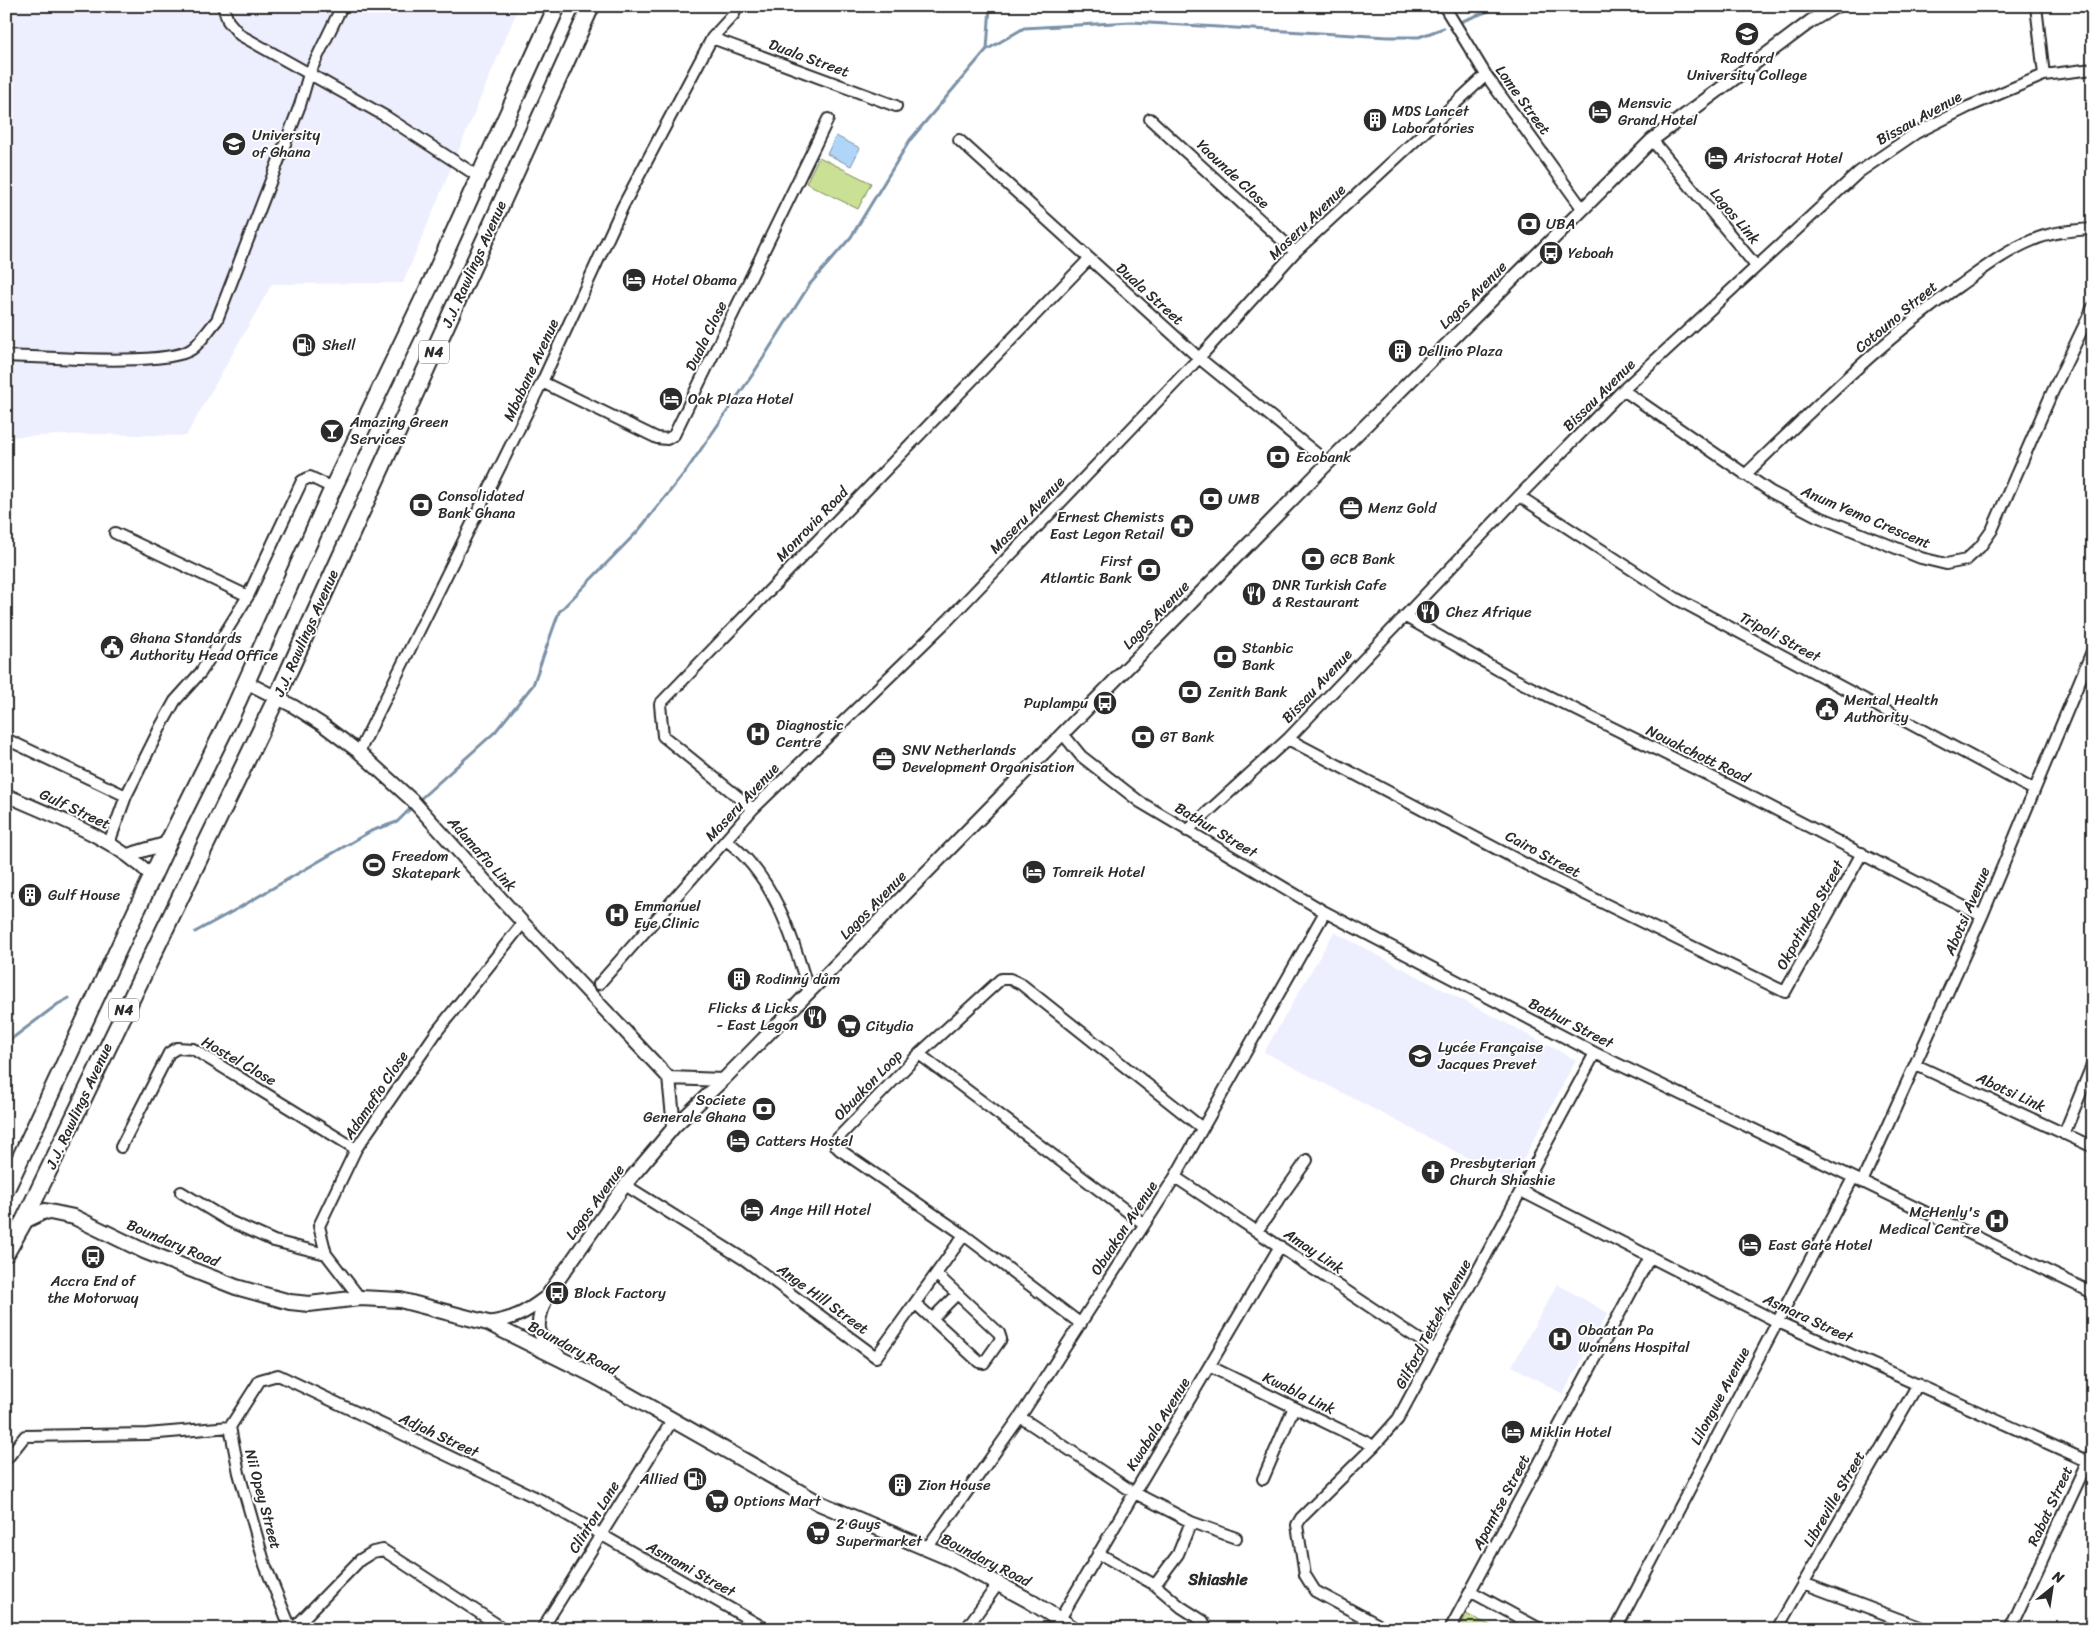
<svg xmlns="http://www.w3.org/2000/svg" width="2099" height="1635" viewBox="0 0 2099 1635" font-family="Sriracha,sans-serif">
<rect width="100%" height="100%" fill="#fff"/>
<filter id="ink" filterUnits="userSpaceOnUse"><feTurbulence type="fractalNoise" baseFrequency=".02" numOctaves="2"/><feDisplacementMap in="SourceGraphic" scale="10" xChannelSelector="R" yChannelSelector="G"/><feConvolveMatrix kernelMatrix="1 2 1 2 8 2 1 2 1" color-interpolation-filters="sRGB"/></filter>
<g filter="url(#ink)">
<path fill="#eeeffe" d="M6 6H519L403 283 272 284 186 436 95 434 6 437Z
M1334 932 1576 1060 1512 1181 1264 1052Z
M1557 1284 1608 1313 1563 1394 1512 1366Z"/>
<path fill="#c9e095" stroke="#7a8660" d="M819 157 871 183 858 209 806 183Z
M1466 1614 1498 1629H1459Z"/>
<path fill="#afd5f9" stroke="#7a91a7" d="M836 136 860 148 851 166 827 154Z"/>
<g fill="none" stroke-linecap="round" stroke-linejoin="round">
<path stroke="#7a91a7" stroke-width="3" d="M1460 22 1501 6
M988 49 1024 28 1132 22 1388 37H1419L1444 28
M418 801 495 732 533 685 559 612 638 531 686 471 753 374 810 284 851 237 910 140 987 49 990 6
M195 932 237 909 371 831 397 822 413 806
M6 1043 58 1004 69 998"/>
<g stroke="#2b2b2b" stroke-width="14">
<path id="minor" d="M223 6 228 21 240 35 385 116 479 177
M1444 6 1486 75 1582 208
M2036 6 2044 75
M712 38 896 106
M1150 119 1295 252
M959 140 1199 358 1328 463
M1652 140 1756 266
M6 356C43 357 167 367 192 349 201 342 209 329 217 320L300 105 309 74 342 6
M542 382 657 438 667 439 674 435 828 119
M1623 390 1771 492 1817 516 1921 558 1946 564 1966 560 1980 547 1992 530 2051 395 2093 307
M1745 475C1813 409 1881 341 1959 286 1983 269 2006 251 2033 240 2051 232 2073 230 2093 229
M1519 496 1677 599 2034 790
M115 533 248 596
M1404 616 1514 679 1734 788 1982 916
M1063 734 1081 756 1140 802 1325 912 1595 1053 2093 1293
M6 739 126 796
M1288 739 1552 878 1785 992 1862 853
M359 752 542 382 623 206 712 38 734 14 737 6
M753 809 663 736 660 704 1089 259
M1187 831 1288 739 1519 496 1623 390 1859 172 1916 133 1968 107 2044 75 2093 69
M726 840C774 876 793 937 809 993
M109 843 126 796 161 726 175 701 201 672 248 596 302 481 310 477 333 488
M599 984 753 809 948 620 1199 358 1295 252 1486 75
M919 1054 1144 1224
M1916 1065 2093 1147
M2064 1134 2093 1063
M121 1147 169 1053 177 1048 193 1049 356 1149
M1175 1177 1435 1350
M1862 1182 1982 916 2093 649
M625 1185 745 1260 876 1357 964 1235
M1521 1191 1776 1321 2087 1461
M181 1192 229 1221 274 1241 326 1254
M1257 1231 1307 1160
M360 1298 326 1254 319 1226 356 1149 438 1030 523 923
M915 1303 979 1362 984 1363 1001 1339 999 1333 936 1274
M932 1319 956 1295
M1081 1324 964 1235 840 1150 836 1146V1140L919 1054 1001 979H1010L1021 984 1202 1128
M1211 1367 1374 1446
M1020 1417 1133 1492 1191 1522 1236 1538
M6 1460 25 1436 147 1434 230 1427
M1263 1479 1294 1407
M927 1548 1020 1417 1175 1177 1325 912
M1098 1553 1155 1585 1181 1607 1203 1621 1207 1629
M1803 1583 1925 1629
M1155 1585 1178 1554 1191 1522
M1470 1591 1540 1629
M1060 1619 1280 1246
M968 1626 998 1584
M291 1629 265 1565 239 1473 230 1427 260 1380 278 1375 541 1500 766 1629
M293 1629 360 1560 373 1552 383 1550 504 1629
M542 1629 672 1421
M1386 1629 1315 1591 1305 1575 1297 1525 1301 1518 1374 1446 1398 1419 1595 1053
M1450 1629 1650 1257
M1616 1629 1853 1178
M1777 1629 1918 1384
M2010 1629 2093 1450"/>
</g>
<g stroke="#2b2b2b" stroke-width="16">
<path id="tertiary" d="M246 682 293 706 323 725 359 752 413 801 523 923 669 1078 674 1127
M6 795C57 818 113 837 153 877
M128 855 168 843
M669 1078 723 1080
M488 1323C514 1319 525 1313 545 1298
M558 1355C534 1334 535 1325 547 1296L625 1185 674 1127 723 1080 1328 463 1652 140 1811 21 1836 6"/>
</g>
<g stroke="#2b2b2b" stroke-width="18">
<path id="secondary" d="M24 1221 45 1211 74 1217 144 1251 236 1287 290 1302 309 1304 360 1298 400 1300 488 1323 595 1376 819 1503 952 1559 1030 1601 1074 1629"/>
</g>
<g stroke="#2b2b2b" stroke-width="20">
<path id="trunk" d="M6 1189 168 843 231 716 333 488 432 281 557 6
M6 1253 24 1221 277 697 591 6"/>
</g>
<use href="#minor" stroke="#fff" stroke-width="10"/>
<use href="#tertiary" stroke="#fff" stroke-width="12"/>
<use href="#secondary" stroke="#fff" stroke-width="14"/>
<use href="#trunk" stroke="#fff" stroke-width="16"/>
</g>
</g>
<defs>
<g id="university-disc" transform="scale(1.25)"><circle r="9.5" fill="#2b2b2b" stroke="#fff"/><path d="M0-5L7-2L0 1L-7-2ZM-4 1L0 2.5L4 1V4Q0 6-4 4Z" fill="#fff"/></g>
<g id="hotel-disc" transform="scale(1.25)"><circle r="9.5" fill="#2b2b2b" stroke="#fff"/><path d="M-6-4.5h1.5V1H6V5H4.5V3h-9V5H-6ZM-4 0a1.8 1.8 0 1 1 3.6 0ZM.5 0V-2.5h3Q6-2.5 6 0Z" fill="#fff"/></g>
<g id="building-disc" transform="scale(1.25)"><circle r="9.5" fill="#2b2b2b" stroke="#fff"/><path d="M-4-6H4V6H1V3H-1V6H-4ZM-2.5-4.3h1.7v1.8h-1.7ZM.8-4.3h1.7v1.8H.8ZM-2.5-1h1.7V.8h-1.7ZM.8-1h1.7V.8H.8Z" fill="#fff"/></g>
<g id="bank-disc" transform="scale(1.25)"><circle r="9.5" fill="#2b2b2b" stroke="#fff"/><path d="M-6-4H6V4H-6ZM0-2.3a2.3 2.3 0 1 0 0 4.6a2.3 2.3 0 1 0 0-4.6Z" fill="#fff"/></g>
<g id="bus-disc" transform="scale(1.25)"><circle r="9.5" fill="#2b2b2b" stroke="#fff"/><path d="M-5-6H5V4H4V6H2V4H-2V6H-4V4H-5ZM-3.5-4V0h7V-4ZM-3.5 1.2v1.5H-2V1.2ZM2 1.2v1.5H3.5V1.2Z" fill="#fff"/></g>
<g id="fuel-disc" transform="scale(1.25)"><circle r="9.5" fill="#2b2b2b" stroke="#fff"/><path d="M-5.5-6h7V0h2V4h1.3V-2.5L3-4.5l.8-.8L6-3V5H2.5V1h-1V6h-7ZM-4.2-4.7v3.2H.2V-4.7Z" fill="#fff"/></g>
<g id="bar-disc" transform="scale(1.25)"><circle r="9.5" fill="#2b2b2b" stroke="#fff"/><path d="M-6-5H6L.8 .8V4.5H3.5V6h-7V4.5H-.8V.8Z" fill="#fff"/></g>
<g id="office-disc" transform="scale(1.25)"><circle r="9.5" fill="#2b2b2b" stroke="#fff"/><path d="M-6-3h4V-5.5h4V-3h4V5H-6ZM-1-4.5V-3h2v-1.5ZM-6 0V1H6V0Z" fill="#fff"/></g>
<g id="pharmacy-disc" transform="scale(1.25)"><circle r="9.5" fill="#2b2b2b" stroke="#fff"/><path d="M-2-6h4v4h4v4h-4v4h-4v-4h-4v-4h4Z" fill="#fff"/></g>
<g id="restaurant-disc" transform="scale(1.25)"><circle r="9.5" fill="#2b2b2b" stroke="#fff"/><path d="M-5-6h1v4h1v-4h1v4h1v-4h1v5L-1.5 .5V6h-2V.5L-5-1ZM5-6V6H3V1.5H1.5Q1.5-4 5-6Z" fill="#fff"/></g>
<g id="civic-disc" transform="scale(1.25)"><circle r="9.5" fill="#2b2b2b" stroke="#fff"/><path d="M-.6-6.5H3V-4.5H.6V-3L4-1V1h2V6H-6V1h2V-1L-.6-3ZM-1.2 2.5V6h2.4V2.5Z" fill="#fff"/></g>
<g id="hospital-disc" transform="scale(1.25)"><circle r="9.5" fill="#2b2b2b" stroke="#fff"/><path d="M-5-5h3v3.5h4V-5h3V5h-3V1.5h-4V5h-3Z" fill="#fff"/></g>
<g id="stadium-disc" transform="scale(1.25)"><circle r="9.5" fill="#2b2b2b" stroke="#fff"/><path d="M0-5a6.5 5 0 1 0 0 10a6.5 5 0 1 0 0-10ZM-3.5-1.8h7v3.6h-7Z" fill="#fff"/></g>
<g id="supermarket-disc" transform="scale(1.25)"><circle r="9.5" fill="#2b2b2b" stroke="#fff"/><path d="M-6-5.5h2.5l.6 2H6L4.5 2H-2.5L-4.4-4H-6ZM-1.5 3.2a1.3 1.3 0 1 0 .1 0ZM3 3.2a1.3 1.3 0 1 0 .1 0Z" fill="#fff"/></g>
<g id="school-disc" transform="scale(1.25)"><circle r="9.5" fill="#2b2b2b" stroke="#fff"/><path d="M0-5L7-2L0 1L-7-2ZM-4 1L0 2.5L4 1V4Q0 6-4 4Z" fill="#fff"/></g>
<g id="church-disc" transform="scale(1.25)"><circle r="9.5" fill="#2b2b2b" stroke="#fff"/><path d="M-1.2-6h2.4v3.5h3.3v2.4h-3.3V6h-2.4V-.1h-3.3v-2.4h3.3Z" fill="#fff"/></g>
</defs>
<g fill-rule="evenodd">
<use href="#university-disc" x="1747" y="34"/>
<use href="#hotel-disc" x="1600" y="112"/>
<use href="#building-disc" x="1375" y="120"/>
<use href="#university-disc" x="234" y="144"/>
<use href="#hotel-disc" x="1716" y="158"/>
<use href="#bank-disc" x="1529" y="224"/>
<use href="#bus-disc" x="1551" y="253"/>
<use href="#hotel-disc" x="634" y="280"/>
<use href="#fuel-disc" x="304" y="345"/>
<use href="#building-disc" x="1400" y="351"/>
<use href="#hotel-disc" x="671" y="399"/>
<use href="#bar-disc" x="332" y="431"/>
<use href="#bank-disc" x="1278" y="457"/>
<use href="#bank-disc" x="1211" y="499"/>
<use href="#bank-disc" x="421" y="505"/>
<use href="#office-disc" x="1351" y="508"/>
<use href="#pharmacy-disc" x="1182" y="526"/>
<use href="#bank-disc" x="1313" y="559"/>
<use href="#bank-disc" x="1149" y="570"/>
<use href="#restaurant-disc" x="1254" y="594"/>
<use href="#restaurant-disc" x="1428" y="612"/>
<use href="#civic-disc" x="112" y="647"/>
<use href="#bank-disc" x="1225" y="657"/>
<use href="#bank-disc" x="1190" y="692"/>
<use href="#bus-disc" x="1105" y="703"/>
<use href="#civic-disc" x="1827" y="709"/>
<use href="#hospital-disc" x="758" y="734"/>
<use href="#bank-disc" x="1143" y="737"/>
<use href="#office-disc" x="884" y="759"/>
<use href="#stadium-disc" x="374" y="865"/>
<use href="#hotel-disc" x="1034" y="872"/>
<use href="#building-disc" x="30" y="895"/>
<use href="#hospital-disc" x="617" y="915"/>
<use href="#building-disc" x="739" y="979"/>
<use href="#restaurant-disc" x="815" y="1017"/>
<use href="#supermarket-disc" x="849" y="1026"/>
<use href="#school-disc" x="1420" y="1056"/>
<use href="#bank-disc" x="764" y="1109"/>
<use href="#hotel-disc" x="738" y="1141"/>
<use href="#church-disc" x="1433" y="1172"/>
<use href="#hotel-disc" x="752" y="1210"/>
<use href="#hospital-disc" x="1997" y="1221"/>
<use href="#hotel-disc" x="1750" y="1245"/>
<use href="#bus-disc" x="93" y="1257"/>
<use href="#bus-disc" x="557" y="1293"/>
<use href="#hospital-disc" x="1560" y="1339"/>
<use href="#hotel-disc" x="1513" y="1432"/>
<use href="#fuel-disc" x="695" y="1479"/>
<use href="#building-disc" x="900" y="1485"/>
<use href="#supermarket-disc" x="717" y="1501"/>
<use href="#supermarket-disc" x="818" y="1533"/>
</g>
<g text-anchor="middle" stroke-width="4" stroke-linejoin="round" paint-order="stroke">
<g fill="#fff" stroke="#6b6b6b" stroke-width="1">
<rect x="419" y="340.5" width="30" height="23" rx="4"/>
<rect x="109" y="998.5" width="30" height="23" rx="4"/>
</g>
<g font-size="14" font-weight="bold" fill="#2b2b2b">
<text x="434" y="357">N4</text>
<text x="124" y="1015">N4</text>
</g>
<g font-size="15" fill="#2b2b2b" stroke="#fff">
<text transform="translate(809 58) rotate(20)" y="5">Duala Street</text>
<text transform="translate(1523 100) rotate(54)" y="5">Lome Street</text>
<text transform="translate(1919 118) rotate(-29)" y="5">Bissau Avenue</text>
<text transform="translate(1233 174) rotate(43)" y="5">Yaounde Close</text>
<text transform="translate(1735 216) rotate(50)" y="5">Lagos Link</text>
<text transform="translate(1307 222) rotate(-44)" y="5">Maseru Avenue</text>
<text transform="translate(474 264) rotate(-66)" y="5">J.J. Rawlings Avenue</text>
<text transform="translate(1150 294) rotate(42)" y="5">Duala Street</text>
<text transform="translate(1473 295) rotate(-45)" y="5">Lagos Avenue</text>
<text transform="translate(1896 317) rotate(-40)" y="5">Cotouno Street</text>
<text transform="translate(706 336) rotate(-64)" y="5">Duala Close</text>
<text transform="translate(531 370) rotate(-65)" y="5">Mbabane Avenue</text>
<text transform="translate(1599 395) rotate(-45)" y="5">Bissau Avenue</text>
<text transform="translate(1027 515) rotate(-46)" y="5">Maseru Avenue</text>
<text transform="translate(1866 517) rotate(23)" y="5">Anum Yemo Crescent</text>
<text transform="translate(812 524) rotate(-46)" y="5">Monrovia Road</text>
<text transform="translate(1156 615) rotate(-46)" y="5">Lagos Avenue</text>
<text transform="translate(306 633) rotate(-66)" y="5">J.J. Rawlings Avenue</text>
<text transform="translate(1780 637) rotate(28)" y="5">Tripoli Street</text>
<text transform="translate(1317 686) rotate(-47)" y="5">Bissau Avenue</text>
<text transform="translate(1698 754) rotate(26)" y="5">Nouakchott Road</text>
<text transform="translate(742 802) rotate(-47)" y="5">Maseru Avenue</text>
<text transform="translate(75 809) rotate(25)" y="5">Gulf Street</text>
<text transform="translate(1216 830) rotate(31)" y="5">Bathur Street</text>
<text transform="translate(482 854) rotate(48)" y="5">Adamafio Link</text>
<text transform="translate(1543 854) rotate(28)" y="5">Cairo Street</text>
<text transform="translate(873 905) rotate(-46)" y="5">Lagos Avenue</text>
<text transform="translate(1967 911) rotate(-67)" y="5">Abotsi Avenue</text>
<text transform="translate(1810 915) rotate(-61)" y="5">Okpotinkpa Street</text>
<text transform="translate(1571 1023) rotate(27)" y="5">Bathur Street</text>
<text transform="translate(239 1061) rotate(30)" y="5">Hostel Close</text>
<text transform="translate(868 1085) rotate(-46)" y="5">Obuakon Loop</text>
<text transform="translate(2011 1092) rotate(25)" y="5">Abotsi Link</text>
<text transform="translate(376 1095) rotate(-56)" y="5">Adamafio Close</text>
<text transform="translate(79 1106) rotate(-65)" y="5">J.J. Rawlings Avenue</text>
<text transform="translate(595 1202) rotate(-54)" y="5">Lagos Avenue</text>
<text transform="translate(1124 1228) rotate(-57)" y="5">Obuakon Avenue</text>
<text transform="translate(173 1243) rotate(23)" y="5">Boundary Road</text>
<text transform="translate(1314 1251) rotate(34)" y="5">Amay Link</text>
<text transform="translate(823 1299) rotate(36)" y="5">Ange Hill Street</text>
<text transform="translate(1808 1318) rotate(25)" y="5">Asmara Street</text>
<text transform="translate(1433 1324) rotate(-62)" y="5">Gilford Tetteh Avenue</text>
<text transform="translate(573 1348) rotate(28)" y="5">Boundary Road</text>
<text transform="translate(1299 1393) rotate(26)" y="5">Kwabla Link</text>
<text transform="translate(1720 1396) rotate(-62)" y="5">Lilongwe Avenue</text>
<text transform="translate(1158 1424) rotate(-58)" y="5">Kwabala Avenue</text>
<text transform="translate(439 1435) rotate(25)" y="5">Adjah Street</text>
<text transform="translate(263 1499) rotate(75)" y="5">Nii Opey Street</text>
<text transform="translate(1834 1499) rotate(-60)" y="5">Libreville Street</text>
<text transform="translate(1501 1502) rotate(-62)" y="5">Apamtse Street</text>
<text transform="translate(2050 1506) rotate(-65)" y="5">Rabat Street</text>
<text transform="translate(594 1517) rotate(-58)" y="5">Clinton Lane</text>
<text transform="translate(986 1560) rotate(27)" y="5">Boundary Road</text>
<text transform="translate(691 1569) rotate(29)" y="5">Asmami Street</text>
</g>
<g font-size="15" fill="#2b2b2b" stroke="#fff" text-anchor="start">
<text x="1747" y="63" text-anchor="middle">Radford<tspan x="1747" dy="17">University College</tspan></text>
<text x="1618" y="108">Mensvic<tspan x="1618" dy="17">Grand Hotel</tspan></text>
<text x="1392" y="116">MDS Lancet<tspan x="1392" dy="17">Laboratories</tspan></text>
<text x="252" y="140">University<tspan x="252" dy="17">of Ghana</tspan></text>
<text x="1734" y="163">Aristocrat Hotel</text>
<text x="1546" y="229">UBA</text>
<text x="1568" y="258">Yeboah</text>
<text x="652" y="285">Hotel Obama</text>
<text x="322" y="350">Shell</text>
<text x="1418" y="356">Dellino Plaza</text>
<text x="688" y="404">Oak Plaza Hotel</text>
<text x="350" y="427">Amazing Green<tspan x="350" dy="17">Services</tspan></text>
<text x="1296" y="462">Ecobank</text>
<text x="438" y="501">Consolidated<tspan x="438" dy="17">Bank Ghana</tspan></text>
<text x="1228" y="504">UMB</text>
<text x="1368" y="513">Menz Gold</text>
<text x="1164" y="522" text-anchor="end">Ernest Chemists<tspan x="1164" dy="17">East Legon Retail</tspan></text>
<text x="1330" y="564">GCB Bank</text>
<text x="1132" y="566" text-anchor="end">First<tspan x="1132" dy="17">Atlantic Bank</tspan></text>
<text x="1272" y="590">DNR Turkish Cafe<tspan x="1272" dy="17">&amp; Restaurant</tspan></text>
<text x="1446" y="617">Chez Afrique</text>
<text x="130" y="643">Ghana Standards<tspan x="130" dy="17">Authority Head Office</tspan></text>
<text x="1242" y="653">Stanbic<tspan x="1242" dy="17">Bank</tspan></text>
<text x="1208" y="697">Zenith Bank</text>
<text x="1844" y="705">Mental Health<tspan x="1844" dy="17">Authority</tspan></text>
<text x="1088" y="708" text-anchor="end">Puplampu</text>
<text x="776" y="730">Diagnostic<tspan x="776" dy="17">Centre</tspan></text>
<text x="1160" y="742">GT Bank</text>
<text x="902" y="755">SNV Netherlands<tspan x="902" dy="17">Development Organisation</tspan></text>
<text x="392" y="861">Freedom<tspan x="392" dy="17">Skatepark</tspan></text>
<text x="1052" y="877">Tomreik Hotel</text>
<text x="48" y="900">Gulf House</text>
<text x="634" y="911">Emmanuel<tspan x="634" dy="17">Eye Clinic</tspan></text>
<text x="756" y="984">Rodinný dům</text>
<text x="798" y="1013" text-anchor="end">Flicks &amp; Licks<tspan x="798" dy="17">- East Legon</tspan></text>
<text x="866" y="1031">Citydia</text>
<text x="1438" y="1052">Lycée Française<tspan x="1438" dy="17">Jacques Prevet</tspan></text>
<text x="746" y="1105" text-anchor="end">Societe<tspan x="746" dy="17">Generale Ghana</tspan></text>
<text x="756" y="1146">Catters Hostel</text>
<text x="1450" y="1168">Presbyterian<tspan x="1450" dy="17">Church Shiashie</tspan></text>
<text x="770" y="1215">Ange Hill Hotel</text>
<text x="1980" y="1217" text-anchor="end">McHenly's<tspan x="1980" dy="17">Medical Centre</tspan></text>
<text x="1768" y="1250">East Gate Hotel</text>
<text x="93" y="1286" text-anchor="middle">Accra End of<tspan x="93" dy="17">the Motorway</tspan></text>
<text x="574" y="1298">Block Factory</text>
<text x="1578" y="1335">Obaatan Pa<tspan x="1578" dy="17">Womens Hospital</tspan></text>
<text x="1530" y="1437">Miklin Hotel</text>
<text x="678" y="1484" text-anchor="end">Allied</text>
<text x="918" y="1490">Zion House</text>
<text x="734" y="1506">Options Mart</text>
<text x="836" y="1529">2 Guys<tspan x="836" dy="17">Supermarket</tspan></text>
</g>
<g font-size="16" font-weight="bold" fill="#2b2b2b" stroke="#fff">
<text x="1218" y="1585">Shiashie</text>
</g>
</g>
<rect width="2099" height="1635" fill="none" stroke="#fff" stroke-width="25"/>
<rect x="12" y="12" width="2074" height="1610" fill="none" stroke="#2b2b2b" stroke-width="2" filter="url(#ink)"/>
<g transform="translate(2052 1588) rotate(30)" stroke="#ffffff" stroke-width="4" paint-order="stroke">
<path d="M0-4L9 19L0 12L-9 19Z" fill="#2b2b2b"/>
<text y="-8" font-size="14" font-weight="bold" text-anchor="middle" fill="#2b2b2b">N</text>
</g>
</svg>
